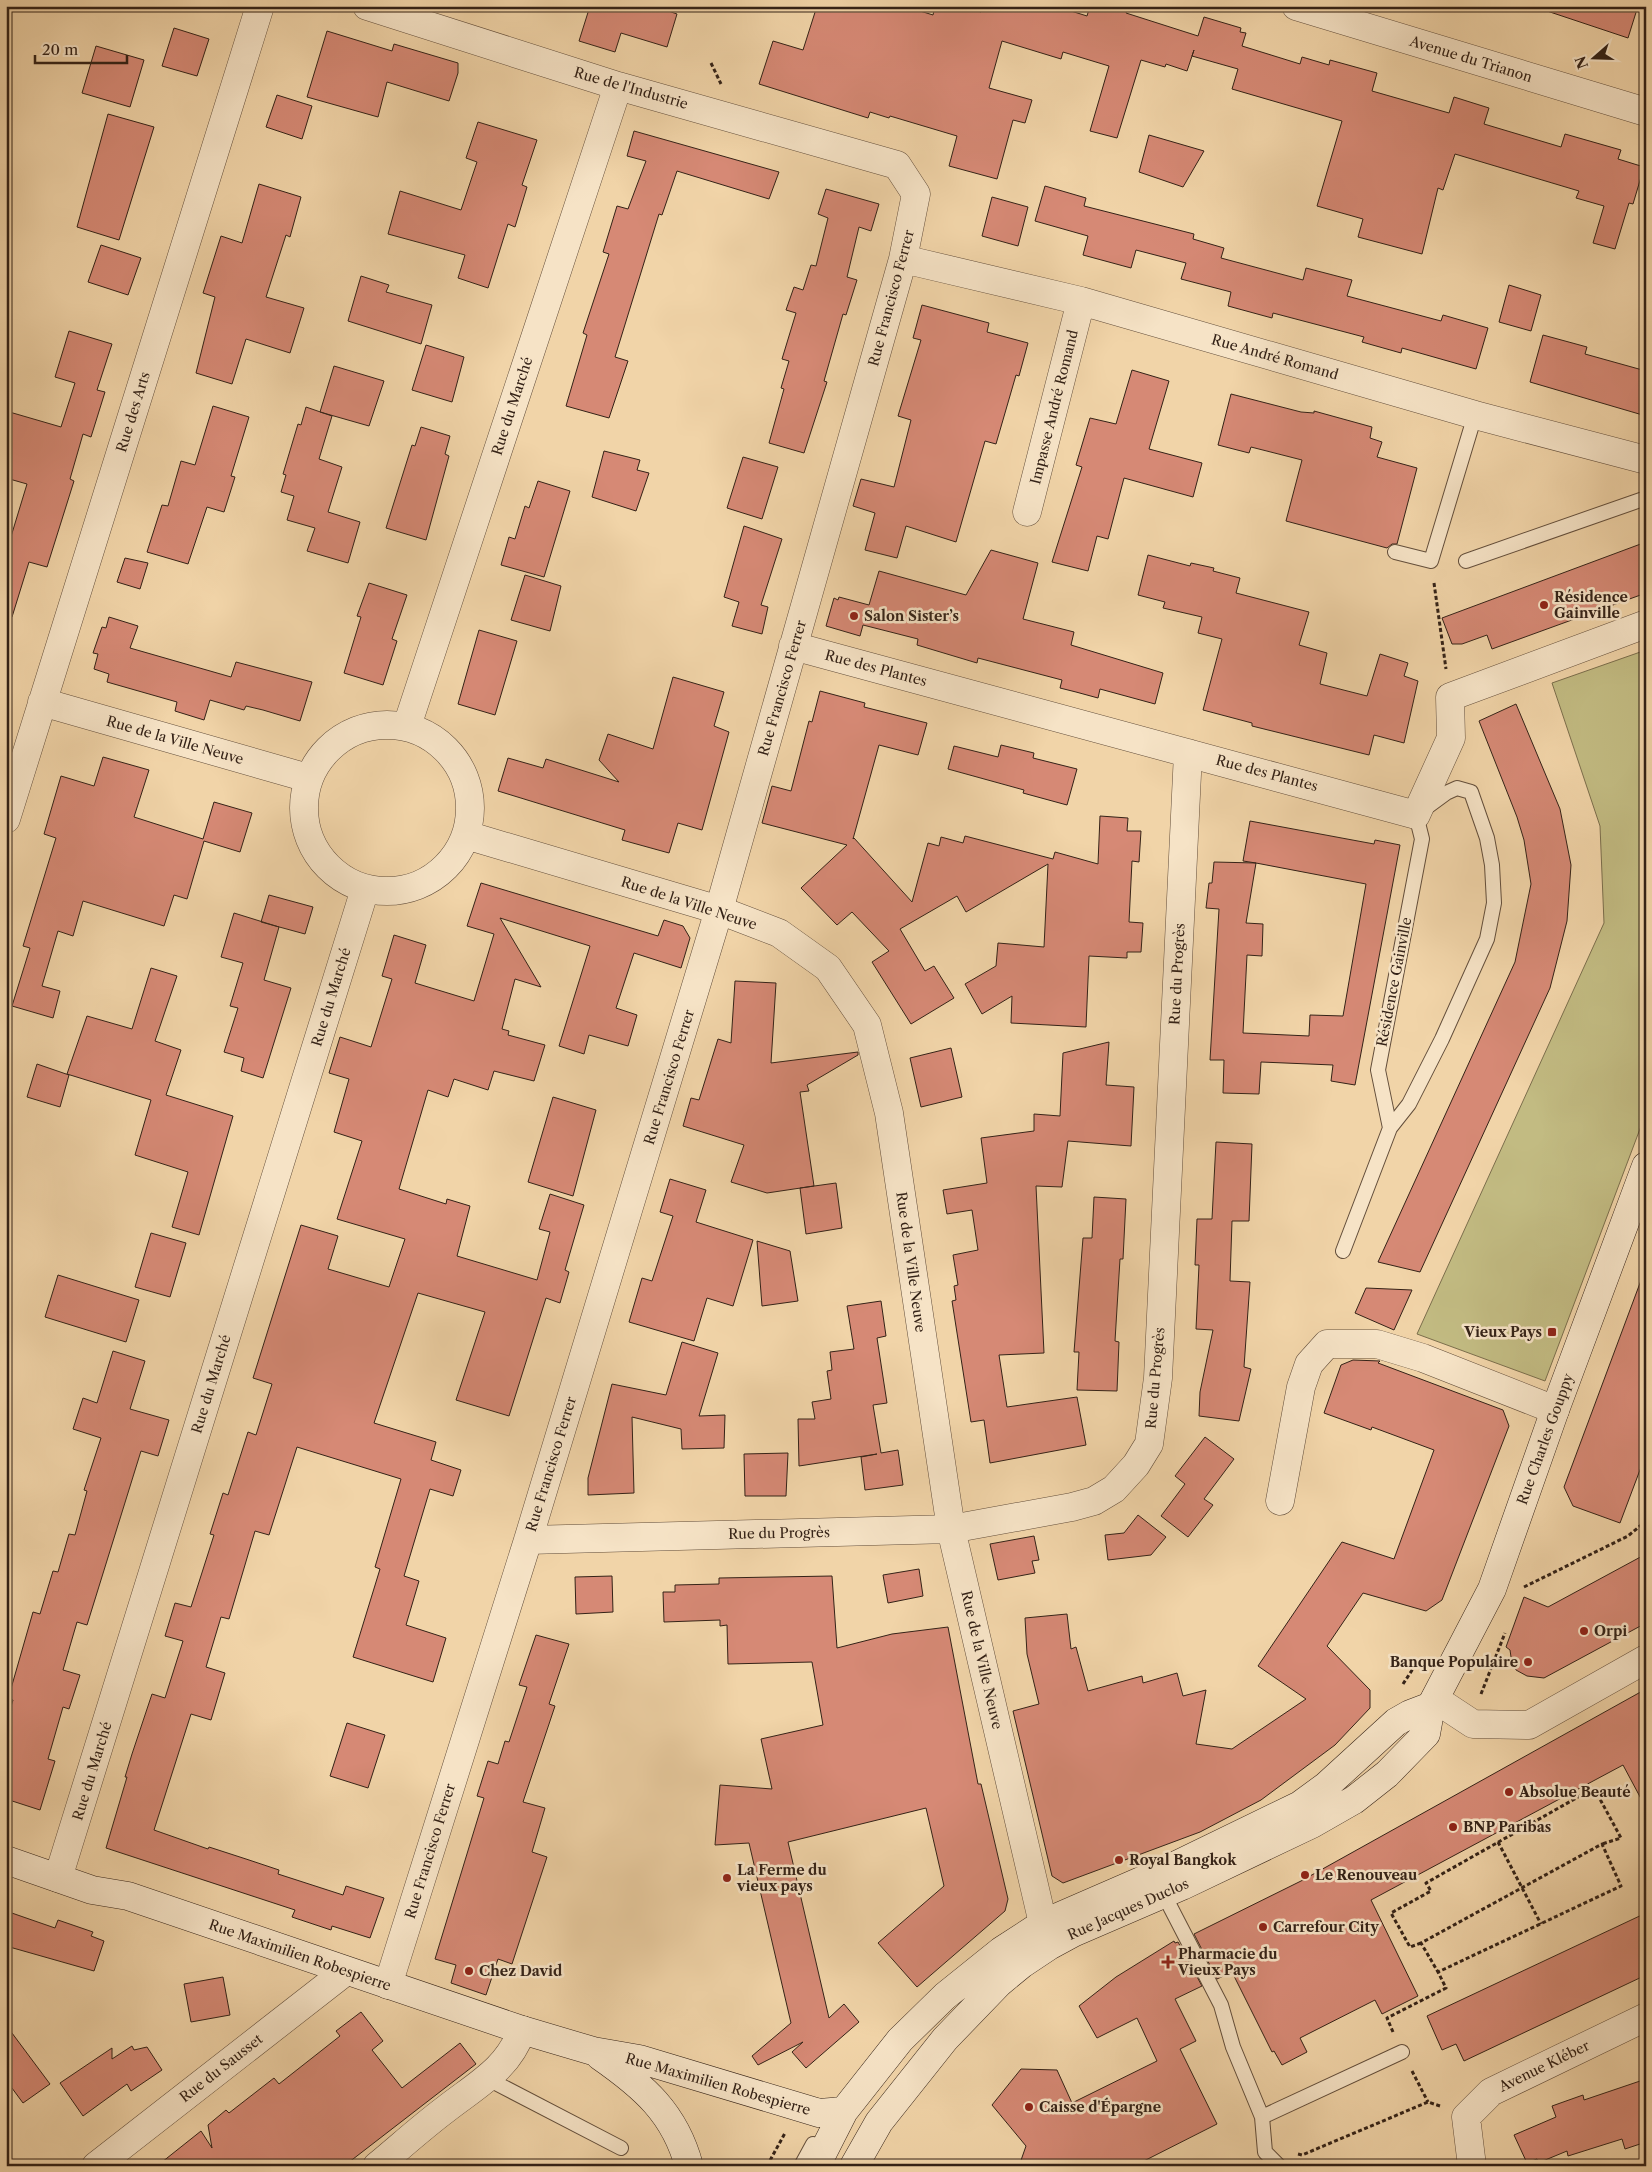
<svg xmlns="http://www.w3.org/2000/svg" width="1652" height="2172" viewBox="0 0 1652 2172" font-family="'Libre Caslon Text',serif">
<rect width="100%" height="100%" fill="#f1d4a8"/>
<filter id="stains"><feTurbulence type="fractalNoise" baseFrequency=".004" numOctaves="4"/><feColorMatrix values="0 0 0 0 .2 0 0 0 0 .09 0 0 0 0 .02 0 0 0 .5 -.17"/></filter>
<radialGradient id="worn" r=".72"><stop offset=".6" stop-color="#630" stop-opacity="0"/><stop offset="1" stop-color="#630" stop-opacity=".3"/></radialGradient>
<path fill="#c2bb82" stroke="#7b6e4c" d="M1646 650V1113L1545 1381 1417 1334 1604 923 1600 826 1552 683Z"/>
<path fill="#d68975" stroke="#342217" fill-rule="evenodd" d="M590 6H654L677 14 667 47 621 33 615 52 579 41Z
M817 6H904L933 15 935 6H960L981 12 983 6H1055L1087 16 1090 6H1128L1126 13 1198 36 1204 17 1241 28 1240 32 1246 33 1242 46 1300 64 1302 57 1329 65 1330 60 1377 73 1372 91 1449 113 1454 97 1489 108 1484 124 1561 147 1565 134 1621 150 1618 159 1644 167 1633 204 1629 203 1615 249 1593 243 1604 206 1576 198 1579 191 1455 154 1443 190 1438 188 1422 254 1358 237 1363 219 1317 206 1342 121 1232 89 1238 69 1192 56 1194 50 1187 71 1166 64 1165 67 1141 60 1117 138 1090 131 1109 66 1063 52 1061 59 1002 41 989 88 1032 100 1025 123 1013 120 997 179 949 166 957 136 890 116 889 118 870 112 868 118 759 84 773 41 803 50Z
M1548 6H1638L1628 38 1547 11Z
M174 28 209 39 197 76 162 66Z
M327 31 392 51 394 44 458 63V73L449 101 387 82 378 117 307 97Z
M96 46 144 60 130 107 82 93Z
M277 95 312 106 302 139 266 127Z
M108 114 154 127 119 240 77 227Z
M478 122 537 140 522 185 527 187 515 227 508 224 488 288 458 278 465 255 388 234 400 191 461 210 477 162 466 158Z
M634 131 779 172 769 199 677 171 662 215 659 214 615 357 628 361 609 418 566 406 587 335 583 333 609 254 603 252 617 206 628 209 646 161 627 156Z
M1149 135 1204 151 1183 187 1139 172Z
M259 184 301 197 290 237 286 235 266 297 304 308 290 353 246 339 232 384 196 373 215 297 203 293 221 236 242 243Z
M1045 186 1086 198 1084 206 1194 234 1193 239 1224 248 1221 258 1303 280 1306 268 1352 280 1347 296 1441 321 1443 315 1488 328 1476 369 1402 348 1401 353 1362 342 1364 337 1273 313 1272 318 1228 306 1231 292 1181 279 1186 263 1136 250 1131 268 1083 255 1088 236 1035 221Z
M826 189 879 204 871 231 859 227 847 277 857 280 846 315 843 314 824 381 827 382 804 453 769 443 784 389 781 388 789 361 782 359 796 313 786 310 794 287 803 290 811 265 816 266 828 218 818 214Z
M992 197 1028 207 1018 246 982 236Z
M101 245 141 258 128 295 88 282Z
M361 276 389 285 386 292 432 305 421 344 348 321Z
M1509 285 1541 295 1531 331 1499 322Z
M922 305 989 323 987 332 1028 343 1019 376 1016 375 996 444 985 441 956 542 906 526 897 558 865 550 875 513 853 506 861 479 894 487 911 420 898 416 921 340 913 338Z
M69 331 112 344 97 390 105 392 91 437 83 434 70 479 74 481 47 567 29 562 12 617 6 616V553L27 484 6 478V411L61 427 75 383 55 377Z
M1543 335 1587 347 1585 354 1646 371V416L1530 382Z
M426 345 464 357 452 402 412 390Z
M334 366 384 381 369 426 320 412Z
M1132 370 1169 381 1149 449 1202 463 1193 497 1124 478 1108 539 1097 536 1088 571 1052 562 1082 467 1076 465 1090 418 1116 424Z
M1231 394 1301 412 1314 413V411L1372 427 1370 438 1382 442 1377 457 1417 468 1397 544H1392L1387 548 1286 521 1302 460 1251 447 1249 453 1218 445Z
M213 406 249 417 231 476 235 477 224 512 207 507 188 564 147 552 162 505 168 506 181 461 195 465Z
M306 407 332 416 319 459 342 467 328 512 360 522 348 563 307 551 315 528 287 520 294 496 281 492 286 475 283 474 298 424 301 425Z
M421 427 450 436 445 454 449 456 426 540 386 528 412 445 415 446Z
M604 451 640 460 637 470 649 473 636 511 592 497Z
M743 457 778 467 762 519 727 508Z
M538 481 570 491 544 577 501 565 509 537 515 539 525 506 529 508Z
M744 526 782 539 761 605 768 607 762 634 732 626 739 602 724 597Z
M1646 542V593L1492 649 1487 635 1462 644H1452L1442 618Z
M991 550 1038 563 1023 619 1074 632 1071 645 1163 673 1155 704 1100 689 1098 698 1076 692 1060 688 1062 680 978 658 977 663 917 645 918 639 863 625 860 636 826 626 834 598 838 600 839 597 869 605 879 571 966 595Z
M1148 555 1190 566 1191 563 1214 568 1213 571 1240 578 1236 593 1309 612 1299 645 1327 653 1320 684 1367 696 1380 654 1408 663 1404 676 1418 681 1404 743 1374 735 1369 755 1252 726V723L1203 710 1222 639 1198 633 1202 617 1163 608 1165 602 1138 595Z
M125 558 148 563 140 589 117 582Z
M525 575 561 586 550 631 511 620Z
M369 583 407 595 392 639 397 641 383 685 344 673 361 617 357 616Z
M109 617 138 626 130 648 231 677 236 662 312 682 300 721 263 710 246 706 244 710 210 700 204 720 175 711 177 702 107 682 109 674 94 669 98 654 93 653 102 627 106 628Z
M479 630 517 641 495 715 458 704Z
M673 677 724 692 714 726 729 732 702 830 678 823 669 853 622 840 625 830 498 791 508 758 543 768 546 759 619 782 599 760 608 734 653 749Z
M820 691 865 703 864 707 927 723 918 755 879 745 853 839 854 838 912 902 928 843 939 846 941 837 963 843 965 836 1053 859 1055 852 1098 864 1100 816 1128 818 1127 831H1141L1139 862 1132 861 1129 922 1143 923 1141 952H1127V958L1089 956 1086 1027 1011 1023 1012 996 982 1014 965 984 996 966 998 943 1044 947 1048 864 966 912 957 896 900 929 925 971 934 966 954 998 911 1024 872 962 889 951 852 912 837 925 801 888 847 845 762 823 772 786 791 791 809 721 812 722Z
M1516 704 1560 809 1571 865 1567 921 1550 988 1420 1272 1378 1262 1515 962 1531 884 1524 840 1517 817 1479 721Z
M1001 745 1034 753 1033 758 1077 769 1067 805 1023 793 1024 790 948 769 954 746 998 757Z
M103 757 149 770 134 817 203 839 214 802 252 813 240 852 204 841 187 899 174 895 164 926 83 901 73 936 58 931 42 986 60 991 53 1018 12 1006 30 948 23 946 56 838 44 834 61 776 94 786Z
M1250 821 1374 844 1375 840 1400 845 1355 1085 1331 1081 1333 1065 1261 1062 1259 1094 1223 1093 1224 1060H1210L1219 909 1206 908 1209 883H1212L1214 862 1256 863 1243 861ZM1256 863 1366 884 1343 1016 1310 1015 1309 1036 1243 1033 1247 955 1262 956 1263 924 1246 923Z
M481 883 658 936 664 920 683 926 690 938 681 968 634 953 616 1008 637 1015 628 1046 589 1035 584 1054 559 1046 590 946 500 918 541 987 515 979 502 1029 509 1031 508 1035 545 1045 534 1081 494 1071 488 1090 454 1079 448 1097 428 1090 399 1189 446 1204 447 1199 470 1206 457 1256 537 1280 550 1232 539 1229 550 1194 584 1205 565 1270 569 1272 560 1303 546 1298 509 1416 456 1400 485 1312 418 1293 374 1423 436 1442 431 1460 461 1470 453 1496 430 1489 404 1576 419 1581 406 1625 446 1638 433 1682 353 1657 380 1569 375 1567 401 1479 297 1447 269 1535 255 1531 229 1619 221 1617 206 1667 225 1673 211 1720 191 1714 154 1830 208 1849 209 1847 246 1859 279 1870 278 1874 343 1895 346 1886 384 1898 370 1938 332 1926 331 1930 292 1917 295 1910 106 1848 127 1777H125L132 1754 152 1694 165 1698 183 1641 165 1636 175 1603 191 1607 214 1535 210 1534 223 1493 228 1495 248 1432 256 1435 272 1384 253 1378 301 1225 338 1236 328 1269 389 1287 405 1239 337 1219 362 1141 334 1132 349 1079 329 1073 340 1037 371 1047 392 979 382 976 394 935 426 945 415 983 474 1001 494 934 467 926Z
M269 895 313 907 305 934 261 922Z
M234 913 279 927 264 980 291 988 263 1078 241 1071 244 1058 224 1052 238 1008 230 1006 243 963 221 957Z
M151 968 177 976 155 1041 181 1050 166 1095 233 1116 199 1235 172 1227 188 1172 135 1155 151 1100 67 1074 87 1016 132 1029Z
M735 981 776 983 771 1063 858 1052V1055L807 1085 809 1091 800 1092 814 1186 767 1193 731 1182 744 1145 683 1126 691 1098 699 1100 718 1039 731 1043Z
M1109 1042 1106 1085 1134 1087 1131 1146 1068 1141 1062 1187 1036 1186 1044 1353 999 1355 1007 1407 1077 1397 1086 1445 990 1463 984 1420 971 1422 952 1301 956 1300 954 1286 958 1285 953 1255 978 1250 972 1210 947 1214 943 1190 987 1183 981 1138 1034 1131V1114L1060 1116 1063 1053Z
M951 1048 962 1097 921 1107 910 1058Z
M37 1064 69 1075 60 1107 27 1097Z
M553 1097 596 1110 573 1196 528 1182Z
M1216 1142 1252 1144 1249 1221H1232L1230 1281 1250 1282 1244 1367 1251 1369 1239 1421 1199 1416 1200 1392 1213 1330 1196 1329 1199 1265H1195L1197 1219H1212Z
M670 1179 706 1190 696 1222 753 1240 733 1306 707 1298 694 1341 629 1322 642 1278 652 1281 673 1216 660 1212Z
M836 1183 842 1228 806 1234 800 1188Z
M1094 1197 1126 1199 1123 1259H1120L1115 1341 1119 1342 1117 1391 1077 1390 1079 1352H1074L1083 1238H1092Z
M151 1233 186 1243 170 1297 135 1287Z
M757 1241 790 1251 798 1301 762 1306Z
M58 1275 139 1300 126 1342 45 1317Z
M1643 1275H1646V1454L1620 1523 1573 1506 1564 1487Z
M1366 1288 1412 1290 1394 1330 1355 1313Z
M881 1301 886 1336 877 1338 887 1403 873 1405 881 1453 898 1450 903 1485 865 1490 861 1457 877 1454 799 1466 798 1419H815L812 1402 831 1399 827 1371 832 1370 830 1352 854 1349 847 1306Z
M682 1342 718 1353 699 1416 725 1415 724 1448 682 1449 681 1429 632 1417 634 1493 588 1495V1478L612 1384 666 1395Z
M113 1351 145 1361 130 1409 169 1420 158 1456 141 1451 87 1625 77 1622 63 1670 80 1675 69 1709 63 1707 48 1759 55 1761 40 1810 6 1799V1723L13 1700 8 1699 33 1612 40 1614 53 1571 58 1572 69 1534 75 1535 87 1491 84 1490 101 1438 73 1429 83 1398 97 1403Z
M1353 1360 1380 1361 1378 1363 1503 1410 1509 1426 1442 1600 1426 1611 1363 1593 1327 1646 1370 1690V1708L1335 1745 1261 1800 1200 1832 1063 1883 1052 1876 1013 1711 1039 1704 1027 1654 1025 1618 1067 1614 1071 1649 1076 1647 1088 1691 1142 1676 1143 1683 1177 1673 1183 1696 1206 1690 1196 1744 1232 1749 1306 1699 1258 1666 1342 1542 1394 1559 1434 1450 1372 1427 1371 1430 1324 1413 1341 1365Z
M1205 1437 1234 1459 1204 1499 1213 1505 1188 1537 1161 1516 1185 1484 1175 1476Z
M788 1453 786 1496H745L744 1454Z
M1138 1515 1166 1537 1151 1555 1108 1560 1105 1535 1124 1533Z
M1034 1536 1039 1560 1032 1561 1035 1573 998 1580 990 1544Z
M1646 1554V1623L1544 1678 1527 1676 1516 1670 1512 1664 1510 1650 1506 1647 1524 1597 1548 1607Z
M919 1569 923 1596 888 1603 883 1575Z
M612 1576 613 1612 576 1614 575 1577Z
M832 1576 837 1648 892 1634 948 1627 978 1784H981L1008 1899 1005 1911 917 1987 878 1943 944 1886 926 1808 788 1842 829 2018 844 2004 859 2022 806 2068 792 2052 803 2042 758 2065 752 2056 791 2023 749 1843 715 1845 720 1785 772 1789 761 1739 823 1725 812 1662 728 1664 727 1625 720 1626V1620L664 1622 663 1592H675V1585L719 1584V1578Z
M536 1635 569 1644 549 1704 555 1706 523 1802 545 1808 532 1852 547 1857 512 1964 498 1959 486 1995 451 1983 456 1965 435 1959 484 1798 477 1796 488 1761 498 1764 505 1741 509 1742 527 1687 519 1685Z
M1646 1689V1808L1623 1765 1371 1900 1418 1996 1382 2014 1375 2000 1300 2038 1307 2052 1282 2065 1274 2051 1272 2052 1232 1972 1217 1979 1194 1934 1301 1881Z
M347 1723 385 1735 368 1788 330 1776Z
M6 1911 55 1928 58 1920 93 1932 91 1936 104 1941 94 1971 6 1946Z
M1646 1913V1975L1464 2061 1456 2044 1442 2050 1427 2016Z
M1174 1941 1175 1943 1178 1942 1202 1986 1175 1999 1196 2041 1180 2049 1217 2124 1134 2166H1019L1026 2146 992 2105 1021 2069 1057 2070 1072 2103 1157 2061 1137 2018 1097 2038 1079 2006 1116 1977Z
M223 1977 230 2015 191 2022 184 1984Z
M361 2012 383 2041 372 2050 402 2088 460 2043 476 2064 344 2166H157L201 2131 212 2148 208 2125 226 2110 229 2113 274 2078 279 2084 340 2036 336 2031Z
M6 2025 50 2084 23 2103 6 2080Z
M132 2046 134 2050 147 2047 162 2070 131 2091 127 2084 83 2116 60 2083 112 2048V2059Z
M1646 2079V2142L1625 2149 1622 2139 1568 2156 1567 2151 1538 2163 1537 2159 1527 2163 1514 2135 1556 2117 1552 2106 1583 2095 1584 2100Z"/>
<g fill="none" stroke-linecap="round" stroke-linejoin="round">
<g stroke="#634e3b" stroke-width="16">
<path id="lane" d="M1395 552 1431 561 1475 415
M1466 561 1646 498
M1343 1251 1390 1128 1409 1104 1442 1039 1487 939 1494 903 1492 865 1487 838 1471 792 1457 788 1446 793 1416 815 1422 839 1378 1070 1390 1128
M1161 1889 1221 2005 1233 2047 1262 2117 1265 2152 1279 2166
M488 2079 621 2148
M1262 2117 1402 2052
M801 2166 813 2144"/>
</g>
<g stroke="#634e3b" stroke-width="29">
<path id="street" d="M367 6 618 86 897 165 916 194 903 259 719 910 528 1540 388 1985
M1296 6 1646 112
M903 259 1081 301 1475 415 1646 460
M1027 512 1081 301
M793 646 1416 815 1451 738 1450 697 1646 624
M42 702 308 778
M304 808a83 83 0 1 1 166 0a83 83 0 1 1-166 0Z
M407 726 618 86
M6 819 260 6
M466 835 719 910 779 933 828 968 867 1025 889 1113 951 1529 1048 1945
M1280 1501 1301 1387 1309 1364 1327 1344H1377L1423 1358 1555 1410
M528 1540 951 1529 1072 1507 1094 1501 1114 1489 1136 1465 1149 1444 1158 1378 1188 753
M1435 1699 1473 1724 1529 1725 1646 1659
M58 1878 365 889
M96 2166 346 1971
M377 2166C400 2147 422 2127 446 2109 478 2084 508 2069 522 2030
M1472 2166 1466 2117 1491 2092 1646 2017"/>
</g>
<g stroke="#342217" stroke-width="29">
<path id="secondary" d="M6 1860 92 1890 128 1896 522 2030 593 2051 639 2059 819 2113 844 2111
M600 2056C643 2086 675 2113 689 2166
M816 2166 844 2111 900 2040 945 1996 1001 1951 1044 1923 1166 1870 1300 1805 1326 1786 1396 1722 1410 1714 1431 1706
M854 2166 879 2122 945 2039 999 1983 1022 1964 1049 1946 1073 1933 1182 1886 1312 1824 1354 1800 1387 1774 1426 1734 1431 1706 1492 1589 1555 1410 1646 1166"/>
</g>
<path stroke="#342217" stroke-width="3" stroke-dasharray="4 2.5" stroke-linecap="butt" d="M711 63 721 84
M1434 583 1446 669
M1524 1587 1628 1536 1646 1521
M1403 1684 1420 1658
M1481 1694 1505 1633
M1498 1842 1541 1924
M1421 1943 1410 1947 1391 1913 1431 1891 1426 1883 1594 1788 1621 1838 1602 1844
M1393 2032 1387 2018 1446 1988 1438 1972 1621 1886 1602 1844 1421 1943 1438 1972
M1412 2071 1428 2102
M1298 2154 1302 2155 1428 2102 1440 2106
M767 2166 785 2133"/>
<use href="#lane" stroke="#f6e3c6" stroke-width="14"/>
<use href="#street" stroke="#f6e3c6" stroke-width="28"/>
<use href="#secondary" stroke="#f6e3c6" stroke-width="28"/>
</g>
<g fill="#8f2418" stroke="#f6e3c6" stroke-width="2">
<circle cx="1544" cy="605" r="5"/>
<circle cx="854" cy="616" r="5"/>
<rect x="1547" y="1327" width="10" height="10" rx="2.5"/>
<circle cx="1584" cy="1631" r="5"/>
<circle cx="1528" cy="1662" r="5"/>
<circle cx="1509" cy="1792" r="5"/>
<circle cx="1453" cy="1827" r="5"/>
<circle cx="1119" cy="1860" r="5"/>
<circle cx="1305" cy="1875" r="5"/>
<circle cx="727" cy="1878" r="5"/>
<circle cx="1263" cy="1927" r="5"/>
<path d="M1165.5 1954.5h5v5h5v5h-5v5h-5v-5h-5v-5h5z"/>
<circle cx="469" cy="1971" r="5"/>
<circle cx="1029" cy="2107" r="5"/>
</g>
<g text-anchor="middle" stroke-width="5" stroke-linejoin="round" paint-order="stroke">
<g font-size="14" fill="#342217" stroke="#f6e3c6">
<text transform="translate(1471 59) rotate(17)" y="5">Avenue du Trianon</text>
<text transform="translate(631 88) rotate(16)" y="5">Rue de l'Industrie</text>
<text transform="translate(891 298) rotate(-75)" y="5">Rue Francisco Ferrer</text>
<text transform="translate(1275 357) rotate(16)" y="5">Rue André Romand</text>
<text transform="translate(512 406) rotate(-72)" y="5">Rue du Marché</text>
<text transform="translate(1054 407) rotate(-76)" y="5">Impasse André Romand</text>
<text transform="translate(133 412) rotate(-73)" y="5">Rue des Arts</text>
<text transform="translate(876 668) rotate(15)" y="5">Rue des Plantes</text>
<text transform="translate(782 688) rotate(-74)" y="5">Rue Francisco Ferrer</text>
<text transform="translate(175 740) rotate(16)" y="5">Rue de la Ville Neuve</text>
<text transform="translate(1267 773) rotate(15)" y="5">Rue des Plantes</text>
<text transform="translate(689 903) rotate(18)" y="5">Rue de la Ville Neuve</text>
<text transform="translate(1177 974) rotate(-87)" y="5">Rue du Progrès</text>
<text transform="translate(1394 982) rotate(-79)" y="5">Résidence Gainville</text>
<text transform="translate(331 997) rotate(-73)" y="5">Rue du Marché</text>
<text transform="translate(669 1077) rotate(-73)" y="5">Rue Francisco Ferrer</text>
<text transform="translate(911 1262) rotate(82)" y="5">Rue de la Ville Neuve</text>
<text transform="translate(1155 1378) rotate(-85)" y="5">Rue du Progrès</text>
<text transform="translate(211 1384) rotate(-73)" y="5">Rue du Marché</text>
<text transform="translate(1545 1439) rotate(-70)" y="5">Rue Charles Gouppy</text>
<text transform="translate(551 1464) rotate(-73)" y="5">Rue Francisco Ferrer</text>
<text transform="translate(779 1533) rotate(-1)" y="5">Rue du Progrès</text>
<text transform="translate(982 1660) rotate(77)" y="5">Rue de la Ville Neuve</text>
<text transform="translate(92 1771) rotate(-73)" y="5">Rue du Marché</text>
<text transform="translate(430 1851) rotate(-73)" y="5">Rue Francisco Ferrer</text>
<text transform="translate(1128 1909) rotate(-24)" y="5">Rue Jacques Duclos</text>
<text transform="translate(300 1955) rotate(19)" y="5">Rue Maximilien Robespierre</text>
<text transform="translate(1544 2066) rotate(-26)" y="5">Avenue Kléber</text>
<text transform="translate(221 2068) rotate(-38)" y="5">Rue du Sausset</text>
<text transform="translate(718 2084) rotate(16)" y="5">Rue Maximilien Robespierre</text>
</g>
<g font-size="14" font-weight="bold" fill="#342217" stroke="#f6e3c6" text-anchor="start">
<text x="1554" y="602">Résidence<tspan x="1554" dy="16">Gainville</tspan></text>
<text x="864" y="621">Salon Sister’s</text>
<text x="1542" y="1337" text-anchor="end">Vieux Pays</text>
<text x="1594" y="1636">Orpi</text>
<text x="1518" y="1667" text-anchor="end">Banque Populaire</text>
<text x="1519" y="1797">Absolue Beauté</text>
<text x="1463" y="1832">BNP Paribas</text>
<text x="1129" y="1865">Royal Bangkok</text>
<text x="737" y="1875">La Ferme du<tspan x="737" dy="16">vieux pays</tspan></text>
<text x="1315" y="1880">Le Renouveau</text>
<text x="1273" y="1932">Carrefour City</text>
<text x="1178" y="1959">Pharmacie du<tspan x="1178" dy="16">Vieux Pays</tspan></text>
<text x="479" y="1976">Chez David</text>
<text x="1039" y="2112">Caisse d'Épargne</text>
</g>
</g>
<rect width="1652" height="2172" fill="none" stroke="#f1d4a8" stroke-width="25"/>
<rect x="8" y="8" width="1637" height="2157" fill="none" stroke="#342217" stroke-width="2.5"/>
<rect x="12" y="12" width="1627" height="2147" fill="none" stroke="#342217"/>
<g transform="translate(1594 58) rotate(250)" stroke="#f6e3c6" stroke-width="4" paint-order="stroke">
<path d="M0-4L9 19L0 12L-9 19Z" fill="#342217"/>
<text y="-8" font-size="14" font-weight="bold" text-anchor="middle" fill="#342217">N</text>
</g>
<path d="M35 55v8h92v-8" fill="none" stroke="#342217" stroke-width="2.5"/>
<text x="42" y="55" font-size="15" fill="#342217" stroke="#f6e3c6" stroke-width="4" paint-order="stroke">20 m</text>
<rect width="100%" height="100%" filter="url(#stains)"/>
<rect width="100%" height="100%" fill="url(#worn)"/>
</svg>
